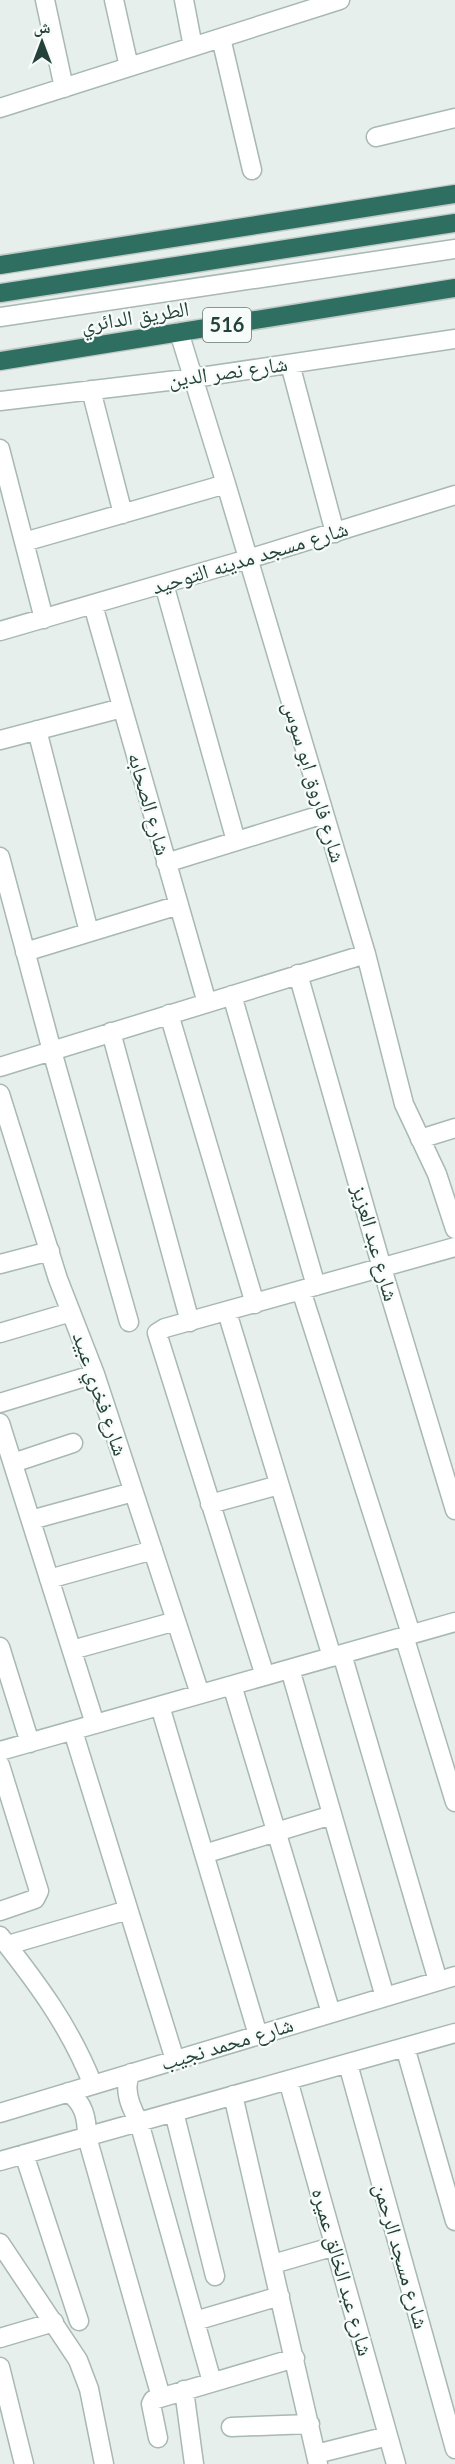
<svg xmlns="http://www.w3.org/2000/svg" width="455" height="2464" viewBox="0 0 455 2464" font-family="Lato,'Noto Naskh Arabic',sans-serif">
<rect width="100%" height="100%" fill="#e6efeb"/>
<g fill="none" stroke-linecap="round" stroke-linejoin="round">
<g stroke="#a8b8b2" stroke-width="21">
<path id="minor" d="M45 0 64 88
M114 0 129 67
M184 0 193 47
M221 38 252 170
M0 108 340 0
M376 137 455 118
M0 317 455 249
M179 332 226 484 366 954 404 1104 437 1174 455 1229
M290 364 335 533
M91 390 123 514
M0 401 194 378 455 339
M0 449 44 619
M24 542 226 484
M164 584 236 841
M93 605 207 1003
M0 631 248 559 455 495
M37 730 89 932
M0 740 122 708
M0 857 52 1051 129 1322
M166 863 324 814
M25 952 179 905
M298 974 382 1268 455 1510
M232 995 316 1286
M169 1014 255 1304
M111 1032 190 1322
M0 1067 366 954
M0 1094 58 1279 95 1374 200 1694
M420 1139 455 1128
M0 1264 50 1251
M301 1290 411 1634
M227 1312 332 1657
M0 1333 71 1312
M0 1403 95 1374
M0 1423 95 1724
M13 1463 73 1443
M210 1504 279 1485
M31 1520 133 1492
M49 1579 153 1550
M404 1636 455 1802
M0 1647 30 1743
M72 1650 176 1621
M342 1654 438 1981
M290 1669 385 1997
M265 1676 157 1333 165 1328 455 1247
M232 1685 331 2013
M160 1706 258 2035
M73 1731 175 2060
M0 1751 455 1622
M0 1765 39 1891 35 1899 0 1911
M204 1854 332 1815
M0 1936C38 1984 70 2027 93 2085
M8 1945 128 1910
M405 2047 455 2221
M348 2064 455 2449
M131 2073C122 2089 131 2108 139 2122L212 2382
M288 2080 396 2464
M68 2092C84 2103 87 2118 87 2137L161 2397
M233 2095 318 2464
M174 2112 215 2276
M0 2113 455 1976
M24 2154 79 2321
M0 2161 455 2033
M0 2243 78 2360 89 2389 104 2464
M273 2264 335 2246
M195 2321 280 2296
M0 2338 54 2322
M0 2367 24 2464
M184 2390 194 2464
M231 2427 310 2424
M158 2438 151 2404 153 2400 295 2358
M316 2454 388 2436"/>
</g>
<g stroke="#c2cac8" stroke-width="21">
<path id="highway" d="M0 265 455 194
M0 293 455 223
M0 361 455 288"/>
</g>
<use href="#minor" stroke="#fff" stroke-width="18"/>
<use href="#highway" stroke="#2f6f62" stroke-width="18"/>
</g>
<g text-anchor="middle" stroke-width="4.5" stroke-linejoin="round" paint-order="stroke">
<rect fill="#f7fbf9" stroke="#637a73" stroke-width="1.5" x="203" y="308" width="48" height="34" rx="4.5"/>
<g font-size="20" font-weight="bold" fill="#24423a">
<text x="227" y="332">516</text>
</g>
<g font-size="21" fill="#24423a" stroke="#f7fbf9">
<text transform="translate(135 317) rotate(-9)" y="7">الطريق الدائري</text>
<text transform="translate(228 372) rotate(-8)" y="7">شارع نصر الدين</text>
<text transform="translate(250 558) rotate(-17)" y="7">شارع مسجد مدينه التوحيد</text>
<text transform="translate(314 782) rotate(73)" y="7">شارع فاروق ابو سوس</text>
<text transform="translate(149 804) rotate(74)" y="7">شارع الصحابه</text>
<text transform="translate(375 1243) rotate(74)" y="7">شارع عبد العزيز</text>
<text transform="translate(100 1394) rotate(71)" y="7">شارع فخري عبيد</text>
<text transform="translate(227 2044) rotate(-17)" y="7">شارع محمد نجيب</text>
<text transform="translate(401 2256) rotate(74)" y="7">شارع مسجد الرحمن</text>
<text transform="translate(342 2272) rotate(74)" y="7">شارع عبد الخالق عميره</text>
</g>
</g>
<g transform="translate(42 42)" stroke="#f7fbf9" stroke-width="4.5" paint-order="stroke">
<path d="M0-4.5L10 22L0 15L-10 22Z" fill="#24423a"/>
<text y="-9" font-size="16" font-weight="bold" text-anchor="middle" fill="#24423a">ش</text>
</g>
</svg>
